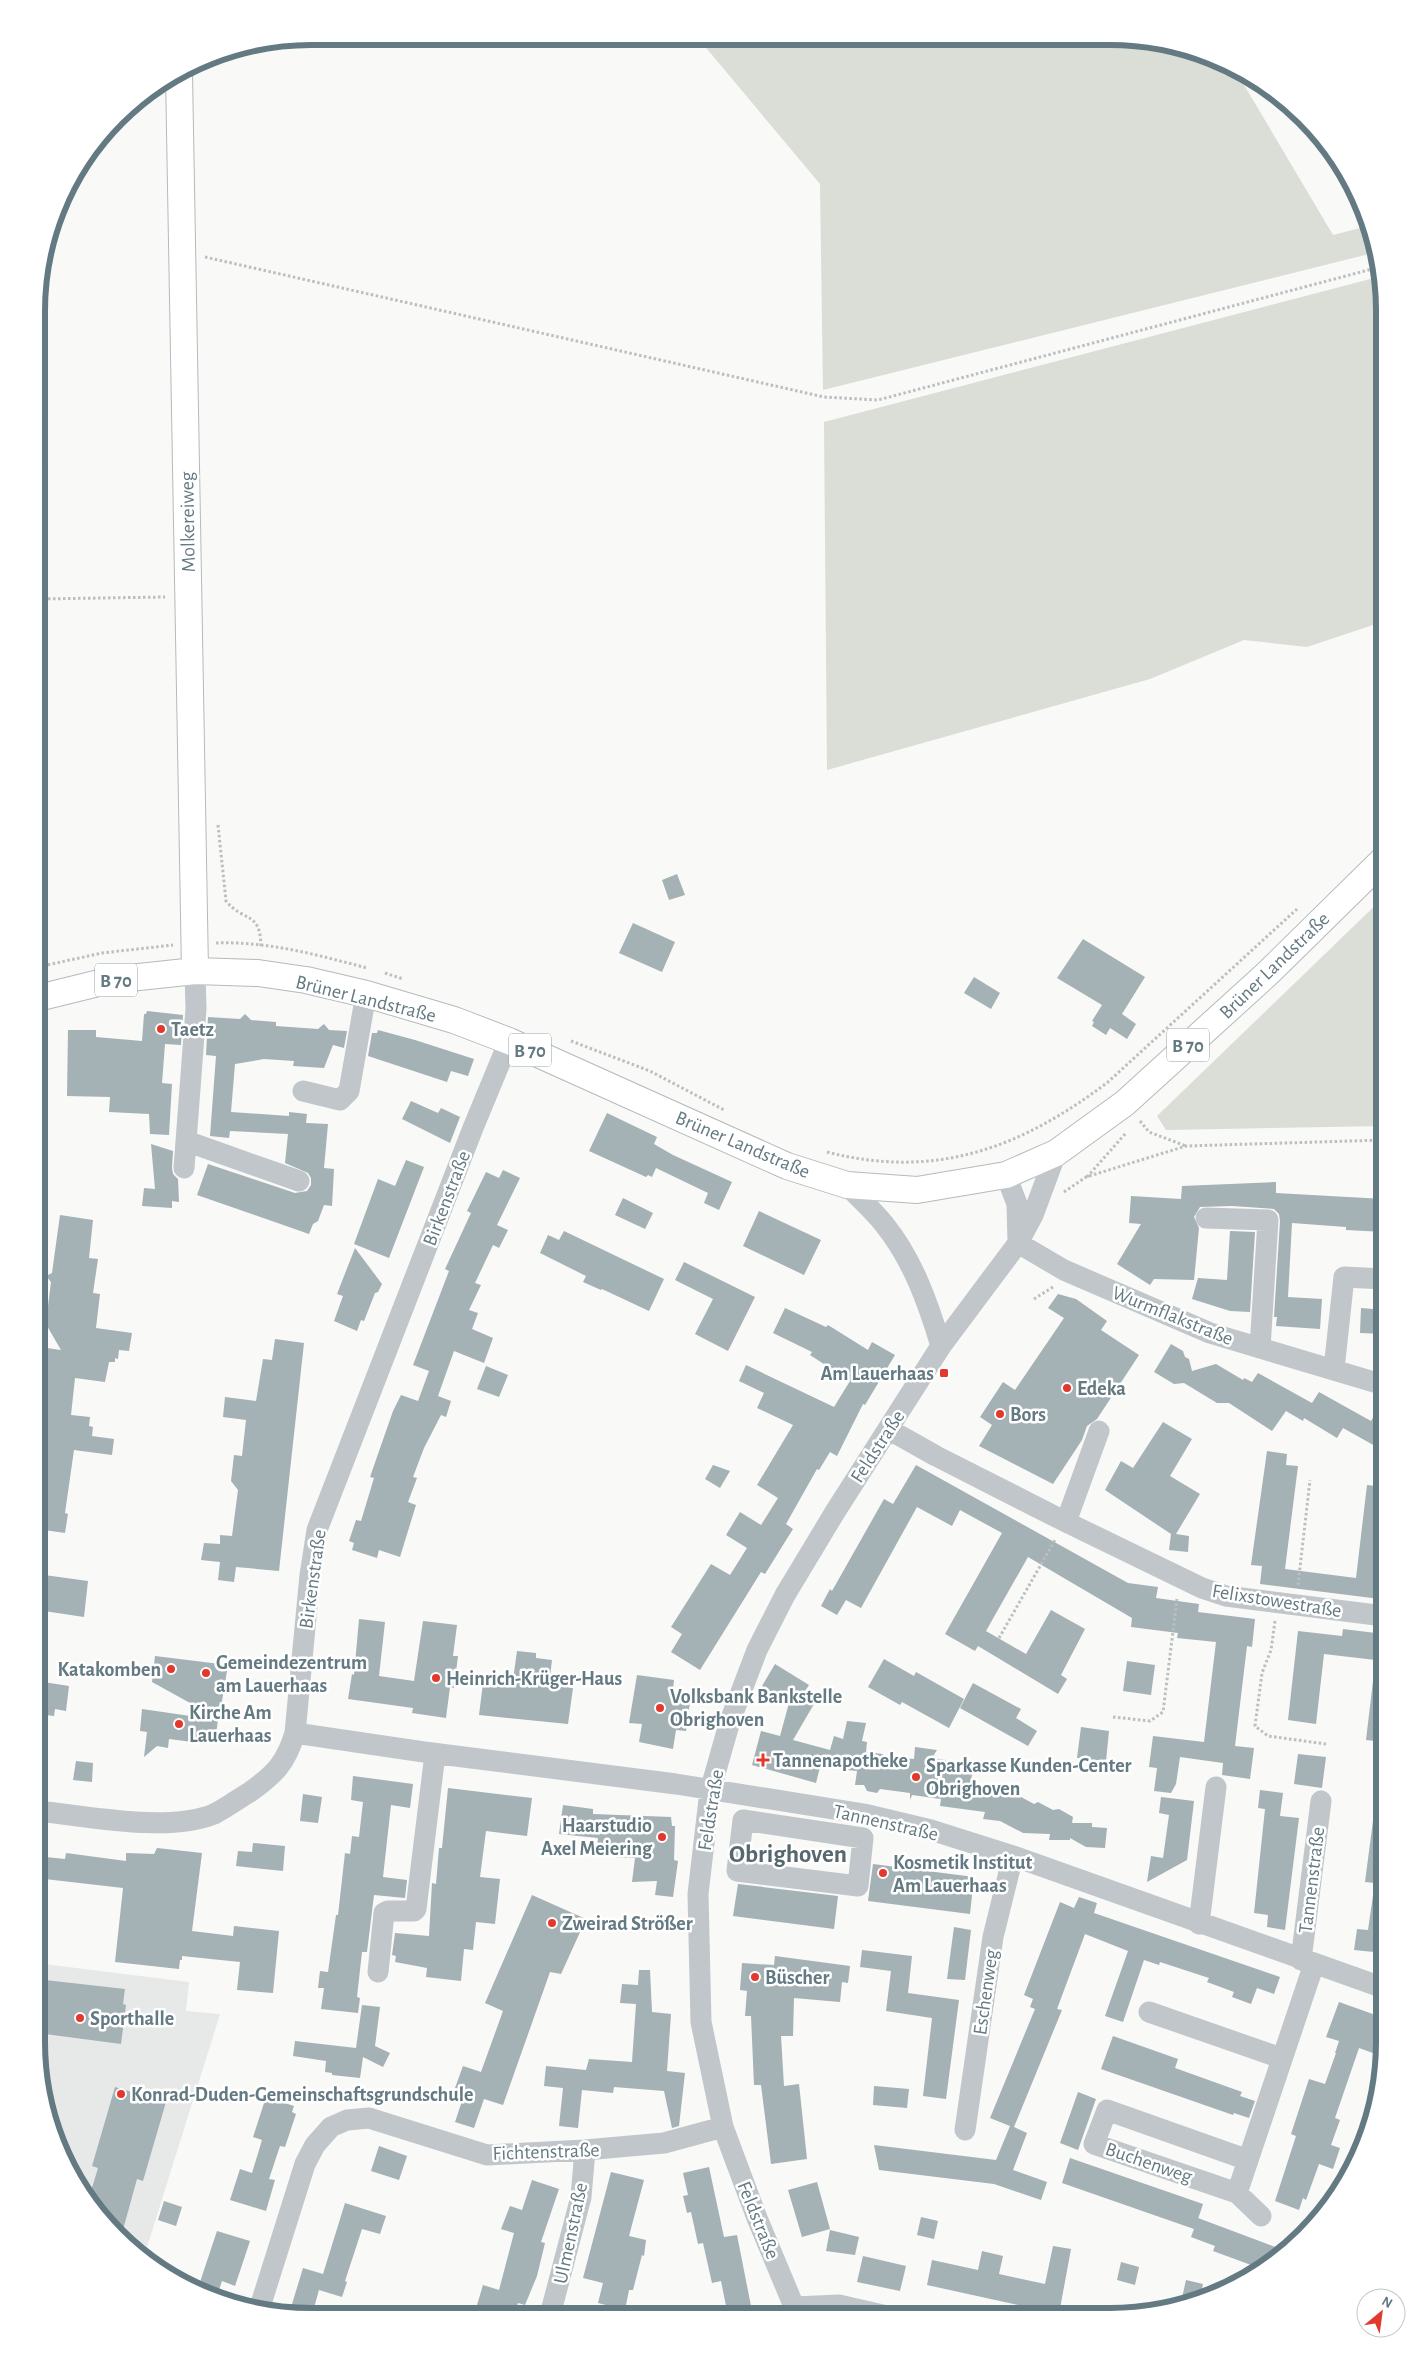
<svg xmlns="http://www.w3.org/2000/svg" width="1421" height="2353" viewBox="0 0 1421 2353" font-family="'Alegreya Sans',sans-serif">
<rect width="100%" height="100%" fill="#f9f9f7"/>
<path fill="#e7e9e8" d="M36 1963 189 1982 186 2011 220 2014 143 2260 93 2209 57 2147 36 2042Z"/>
<path fill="#daded6" d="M697 37 1146 39 1215 57 1234 68 1333 235 1368 226 1373 253 823 390 820 184Z
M1378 277 1385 311V621L1307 647 1244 640 1150 679 827 770 824 422Z
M1385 896 1384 1126 1166 1130 1157 1116Z"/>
<path fill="#a4b1b5" d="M677 874 685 895 669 900 662 880Z
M633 923 675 942 662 972 619 953Z
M1083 939 1145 977 1122 1014 1136 1024 1127 1039 1110 1028 1106 1035 1092 1026 1094 1022 1092 1021 1102 1005 1057 978Z
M974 977 1000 993 991 1009 964 993Z
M147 1011 183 1015 181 1045 165 1044 162 1083 172 1084 169 1135 150 1134 149 1114 109 1112 110 1097 67 1096 68 1030H96V1037L142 1041 144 1014H146Z
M245 1014 251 1020 276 1022V1026L318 1029 324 1024 329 1030 347 1031 344 1048 333 1045 324 1068 293 1066 294 1061 264 1059 235 1064 231 1112 289 1116V1112L307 1114 306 1123 328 1124 324 1168 334 1169 332 1206 324 1205 318 1221 313 1224 309 1234 197 1195 208 1164 295 1193 307 1191 311 1185V1178L308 1173 285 1163 288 1134 230 1131 229 1138 210 1136 216 1056 206 1055 208 1017 240 1019Z
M378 1030 415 1040 474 1059 468 1076 451 1071 447 1082 368 1056 372 1033H377Z
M411 1101 438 1113 441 1108 460 1117 450 1143 402 1119Z
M607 1113 657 1137 654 1144 673 1155 732 1182 719 1210 704 1203 708 1193 656 1168 652 1177 648 1175 646 1177 589 1151Z
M151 1144 173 1151 172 1168 173 1174 178 1179 179 1202 172 1201V1208L142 1206 144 1188 155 1189Z
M406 1160 424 1167 389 1258 354 1244 378 1179 395 1186Z
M503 1170 520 1178 497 1225 508 1230 499 1248 493 1245 475 1283 481 1285 469 1310 478 1313 472 1329 493 1338 484 1363 454 1351 438 1396 451 1401 446 1417 441 1415 424 1448 413 1477 417 1478 408 1502 416 1505 400 1557 379 1550 377 1558 352 1550 354 1543 349 1541 356 1520 361 1521 374 1478 370 1477 393 1411 401 1395 418 1401 429 1371 413 1365 449 1271 445 1269 471 1213 467 1211 486 1172 499 1178Z
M1276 1182V1193L1384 1199V1232L1346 1230V1227L1292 1223 1288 1297 1322 1299 1320 1329 1276 1326 1277 1317H1274L1280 1221 1279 1214 1274 1209 1232 1206 1200 1207 1194 1217 1199 1228 1194 1280 1154 1279 1150 1285 1117 1264 1141 1224 1129 1223 1131 1196 1181 1199 1182 1186Z
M623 1198 653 1213 645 1229 615 1215Z
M759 1211 821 1240 804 1275 743 1246Z
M60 1215 93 1220 89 1258 98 1259 93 1293 100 1294 96 1328 132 1333 129 1351 119 1350 118 1359 115 1358V1362H109L105 1382 75 1378 71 1415 90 1417 89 1426 93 1427 92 1436 114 1439 112 1455 74 1450 65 1513 68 1514 65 1533 37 1529V1366L40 1347 61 1350 43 1319 47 1314 51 1282 46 1276 52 1273Z
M564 1231 664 1279 649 1311 602 1289 601 1290 583 1282 586 1276 540 1253 548 1235 559 1240Z
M1230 1231 1255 1232 1250 1312 1230 1311 1192 1299 1198 1278 1227 1280Z
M355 1248 382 1284 378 1292 375 1293 364 1321 361 1320 357 1331 334 1321 343 1296 337 1294Z
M684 1262 755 1297 728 1351 695 1334 713 1299 675 1280Z
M1058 1294 1076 1299 1107 1321 1101 1330 1139 1355 1097 1419 1087 1426 1082 1440 1053 1484 979 1446 992 1425 980 1417 1003 1382 1015 1390 1064 1318 1048 1308Z
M785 1308 826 1327 828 1325 868 1350 872 1342 895 1355 865 1405 863 1404 837 1456 830 1452 819 1470 817 1469 786 1524 793 1529 765 1574 761 1572 700 1670 671 1652 682 1634 671 1627 711 1564 730 1575 747 1548 726 1535 740 1512 761 1525 778 1498 757 1485 793 1425 757 1408 764 1393 739 1381 746 1365 834 1407 850 1381 810 1355 812 1352 773 1333Z
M1361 1308 1384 1310V1334L1360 1333Z
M275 1339 304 1343 279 1571 236 1567 234 1582 218 1580 220 1562 201 1560 204 1543 220 1544V1535L232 1536 238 1490 231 1481 234 1455 242 1456 246 1420 223 1417 225 1397 256 1401 263 1359 272 1360Z
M1171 1344 1183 1351 1185 1357 1189 1359 1192 1371 1216 1364 1243 1380 1244 1378 1252 1382 1258 1373 1312 1403 1319 1392 1371 1421 1384 1398V1451L1343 1428 1337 1438 1304 1418 1303 1421 1286 1411 1272 1431 1229 1403H1217L1184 1383 1174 1384 1154 1372Z
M486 1366 508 1375 499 1397 477 1389Z
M1163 1422 1192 1439 1170 1476 1200 1494 1176 1534 1189 1536 1188 1552 1169 1550 1171 1534 1105 1490 1121 1461 1133 1468Z
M1267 1451 1287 1454 1286 1465 1298 1466 1285 1569 1356 1578 1367 1485 1384 1487V1581H1382L1380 1599 1260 1584 1262 1566 1251 1565Z
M713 1465 730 1471 720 1488 705 1479Z
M916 1465 1128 1583 1158 1587 1156 1598 1199 1604 1198 1612 1255 1619 1252 1647 1247 1646 1235 1746 1254 1748 1250 1779 1222 1775 1223 1763 1180 1757 1176 1784 1171 1793 1154 1791 1157 1768 1149 1767 1153 1736 1204 1742 1216 1642 1177 1638 1178 1633 1131 1627 1132 1618 1028 1557 986 1631 1026 1654 1051 1610 1085 1629 1061 1675 1067 1679 1058 1694 978 1646 975 1651 945 1634 1002 1533 960 1510 952 1526 917 1507 861 1608 846 1600 837 1615 821 1606 830 1589 832 1591 884 1499 893 1504Z
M37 1574 88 1581 84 1617 37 1610Z
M359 1619 385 1622 379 1676 414 1681 423 1621 457 1625 453 1656H458L454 1688 450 1687 446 1718 412 1713 413 1708 348 1699 352 1674 354 1675Z
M1343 1629 1384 1634V1661L1324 1654 1316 1724 1288 1720 1298 1631 1342 1636Z
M517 1651 536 1653V1658L552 1660 549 1685 573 1688 568 1724 479 1715 483 1683 512 1687Z
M155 1656 228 1665 219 1719 152 1682Z
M884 1659 914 1676 916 1672 964 1699 949 1728 902 1702 900 1705 868 1687Z
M1127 1661 1155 1665 1151 1695 1123 1691Z
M775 1664 809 1685 803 1694 814 1704 793 1740 830 1750 834 1736 843 1739 847 1721 866 1723 862 1741 867 1742 866 1752 883 1754V1756L914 1759 915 1747 937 1750 932 1758 946 1760 945 1763 973 1767 971 1782 990 1792 1021 1797 1034 1804 1038 1802 1053 1810 1059 1809 1073 1817 1072 1823H1092V1827L1107 1828 1105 1848 1086 1847 1070 1838V1840H1049L1050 1834 1023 1833 1000 1821 983 1819 985 1812 940 1806 941 1799 912 1795 910 1800V1793L880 1789 877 1793 867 1791 864 1785H855L857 1771 820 1767 816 1783 752 1765 761 1731 780 1736 789 1703 762 1686Z
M637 1675 674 1680 672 1699 690 1702 686 1731 676 1730 673 1749 639 1742 642 1724 629 1723Z
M37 1681 69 1686 66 1711 55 1709 54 1716 37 1714Z
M1373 1681H1384V1742L1366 1740Z
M973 1683 1021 1709 1016 1718 1037 1731 1028 1746 960 1708Z
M142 1709 218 1720 215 1741 208 1740V1744L169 1739 168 1748 157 1746 144 1757 147 1732 140 1731Z
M1081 1727 1109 1731 1106 1761 1077 1758Z
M1298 1754 1326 1757 1322 1788 1294 1784Z
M76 1761 93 1763 92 1782 73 1780Z
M353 1776 413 1784 410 1808 391 1805 383 1877 407 1880 405 1898 374 1895 367 1952H362L357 1997 360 1998 358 2013 321 2009 324 1988H318L320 1971 328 1972 336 1915H338L345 1853 350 1854 352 1836 359 1837 363 1802 351 1800Z
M448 1788 532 1798 527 1836 486 1831 480 1877 500 1879 495 1924 476 1922 473 1950 464 1949 461 1981 426 1977 427 1968 395 1962 396 1956 392 1955 395 1933 429 1936 432 1883 436 1884 439 1848H442Z
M1260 1790 1283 1793 1280 1816 1299 1818 1285 1930 1267 1927 1268 1915 1254 1913 1265 1809 1258 1808Z
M303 1794 322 1797 318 1823 300 1821Z
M1161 1797 1194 1801 1187 1860 1147 1882 1151 1856 1163 1858 1169 1815 1159 1813Z
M563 1805 593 1809V1814L671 1817 672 1826H675L674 1860 678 1861 673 1897 655 1895 657 1881 632 1882 635 1858 614 1857V1853L597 1851 598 1838 559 1834Z
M1374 1813H1384V1884L1365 1882Z
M253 1843 285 1846 283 1871 236 1866 238 1851 252 1852Z
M157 1848 202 1853 192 1931 233 1936 234 1926 279 1931 273 1993 237 1990 240 1962 182 1956V1960H180L179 1969 115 1962 123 1888 36 1878V1856L65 1859 66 1853 126 1861V1853L154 1854Z
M873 1864 974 1877 970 1914 868 1901Z
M738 1884 838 1896 834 1929 733 1916Z
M1374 1888 1384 1889V1953L1354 1950 1357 1929 1368 1930Z
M532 1895 586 1919 561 1974 550 1972 503 2105 484 2099 474 2128 455 2122 465 2092 455 2088 463 2066 481 2072 503 2011 485 2003Z
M1079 1897 1097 1903 1094 1913 1280 1977 1274 1994 1257 1988 1251 2004 1232 1997 1234 1992 1207 1982 1209 1978 1160 1962 1159 1965 1144 1960 1123 2022 1105 2016 1128 1951 1085 1934 1057 2009 1062 2010 1014 2127 1027 2133 1013 2170 1047 2182 1041 2200 994 2184 879 2170 874 2145 996 2160 1010 2126 990 2118 1035 2009 1030 2007 1033 1999 1024 1995 1060 1902 1074 1908Z
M954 1927 971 1930 965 1980 947 1979Z
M862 1950 912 1956 908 1993 959 2000 946 2099 923 2096 932 2018 886 2011 891 1971 860 1967Z
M775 1956 850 1966 848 1983 842 1982 840 2002 794 1998 793 2036H781L784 2086 799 2084 807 2159 771 2164 761 2085H754L751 2016H745L747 1991 740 1990 742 1963 774 1965Z
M639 1970H650L652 2012 671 2014 667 2071 685 2073 679 2126 672 2128 664 2091 614 2087 613 2093 582 2090 578 2128 559 2126 563 2088 544 2086 546 2066 586 2070 589 2059 632 2062 636 2004 620 2003 622 1984 638 1985Z
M36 1979 125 1989 123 2004 126 2005 121 2044 45 2034 46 2031 36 2030Z
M1339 2002 1384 2018V2057L1359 2048 1335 2118 1340 2120 1331 2145 1340 2148 1333 2169 1319 2164 1306 2200 1303 2198 1299 2210 1275 2201 1296 2136 1291 2134 1309 2079 1325 2084 1336 2053H1335L1339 2041 1326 2037Z
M362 2005 380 2007 375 2046 390 2053 383 2067 363 2057 360 2078 332 2075V2073L325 2072 326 2061 293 2056 295 2041 356 2048Z
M1113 2036 1178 2059 1175 2068 1242 2092 1240 2096 1255 2101 1249 2118 1234 2113 1233 2115 1101 2069Z
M874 2086 909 2089 907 2108 873 2105Z
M115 2087 166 2102 143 2181 137 2179 121 2237 93 2209 88 2201 98 2168 92 2166Z
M1078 2092 1096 2099 1078 2150 1060 2143Z
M266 2097 294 2106 292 2112 296 2114 285 2147 280 2146 269 2179 275 2180 266 2211 230 2200 240 2169 252 2173 262 2140 253 2137Z
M379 2146 407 2156 399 2180 371 2171Z
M1070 2158 1203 2204 1196 2225 1198 2218 1286 2251 1277 2260 1262 2269 1213 2251 1215 2246 1191 2237 1194 2229 1062 2183Z
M709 2167 724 2237 737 2235 751 2306 727 2311 721 2281 712 2283 703 2243 698 2244 691 2212 687 2213 683 2196 688 2195 683 2173Z
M611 2172 644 2180 629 2236 646 2240 644 2256 642 2255 633 2290H629L625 2310 598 2303 603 2283 583 2278Z
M532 2180 559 2189 541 2242 545 2243 537 2276 525 2305 518 2303 514 2315H474L483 2285 499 2290 514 2233 501 2229 510 2206 522 2210Z
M817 2182 830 2229 802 2237 788 2190Z
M164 2201 182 2207 176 2226 158 2220Z
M345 2203 386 2216 380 2234 362 2229 345 2281 347 2282 342 2297 319 2290 312 2315 289 2314 303 2268 323 2274Z
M921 2217 938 2221 934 2239 917 2235Z
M830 2230 859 2237 855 2255 826 2251Z
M217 2231 250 2241 235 2286 222 2281 216 2299 197 2291Z
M1053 2246 1071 2249 1059 2314 927 2285 932 2260 978 2270 982 2251 1003 2256 999 2274 1045 2284Z
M863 2256 906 2266 900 2291 857 2282Z
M1121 2262 1139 2267 1135 2285 1117 2280Z
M1186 2280 1203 2284 1200 2299 1191 2300 1182 2298Z"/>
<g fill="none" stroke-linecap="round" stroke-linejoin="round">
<g stroke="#b4babd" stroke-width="28">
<path id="major" d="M179 74 195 971
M38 998 111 980 195 971 258 973 306 980 366 994 454 1020 509 1041 787 1166 847 1185 917 1190 1006 1175 1056 1153 1125 1103 1268 973 1385 858"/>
</g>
<path stroke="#babfc1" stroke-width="3" stroke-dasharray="2.5 2.5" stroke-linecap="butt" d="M205 257 824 397 878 400 1376 268
M38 599 165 597
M218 825 226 901C244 923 260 910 261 946
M1375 836 1385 826
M216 943C267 941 318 955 367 968
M38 967 102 953 173 945
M385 973 403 979
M571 1041 650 1071 724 1110
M1140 1121 1149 1132 1186 1146
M827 1152C936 1180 1021 1148 1108 1082L1297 909
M1087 1177 1126 1133
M1064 1192 1086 1177 1186 1146 1384 1140
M1034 1299 1053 1287
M1298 1585 1310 1480
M1275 1621 1271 1650 1262 1673 1255 1726 1268 1736 1326 1744
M999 1638 1055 1540
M1113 1717 1150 1721 1163 1712 1177 1599"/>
<path stroke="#c0c6c9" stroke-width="21" d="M303 1091 340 1100 349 1091 366 994
M186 1141 299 1181
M184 1168 196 1009 195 971
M1006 1175 1017 1204 1018 1243
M847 1185C859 1198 873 1210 884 1224 913 1260 928 1303 941 1346
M1206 1218 1268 1220 1260 1348
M1018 1243 1064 1270 1210 1333 1384 1385
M1334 1369 1344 1277 1384 1279
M888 1429 936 1456 1066 1522 1202 1588 1226 1596 1384 1616
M1066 1522 1099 1431
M295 1733 424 1752 676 1784 864 1814 931 1830 1013 1856 1384 1988
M37 1811C88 1816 167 1833 214 1814 226 1808 238 1799 250 1792 275 1774 286 1763 295 1733L310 1575 317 1530 473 1128 509 1041
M743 1820 863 1838 858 1886 737 1871Z
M1199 1924 1216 1787
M1301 1960 1321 1801
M378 1972 384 1913 388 1911H414L416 1909 435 1754
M1149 2012 1281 2058
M965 2130 993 1937 1013 1856
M1248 2160 1107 2110 1094 2144 1237 2193 1261 2216
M1237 2193 1314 1964
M795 2307 839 2305 887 2316
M259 2310 305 2164 315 2145 331 2127 347 2120 369 2118 487 2155 585 2150 664 2143 723 2127
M550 2315 581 2197 585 2150
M798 2316 757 2218 723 2127 701 2022 698 1894 710 1791 730 1721 757 1650 785 1595 835 1512 941 1346 1018 1243 1033 1215 1056 1153"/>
<use href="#major" stroke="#fff" stroke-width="26"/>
</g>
<g fill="#e3382d" stroke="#fff" stroke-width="2">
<circle cx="161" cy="1029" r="5"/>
<rect x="939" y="1368" width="10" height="10" rx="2.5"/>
<circle cx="1067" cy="1388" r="5"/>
<circle cx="1000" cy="1414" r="5"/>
<circle cx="171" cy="1669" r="5"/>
<circle cx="206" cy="1673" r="5"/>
<circle cx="436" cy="1678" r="5"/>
<circle cx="660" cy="1708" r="5"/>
<circle cx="179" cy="1724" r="5"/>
<path d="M760.5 1752.5h5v5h5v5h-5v5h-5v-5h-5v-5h5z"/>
<circle cx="916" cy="1777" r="5"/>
<circle cx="662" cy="1837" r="5"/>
<circle cx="883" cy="1873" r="5"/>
<circle cx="552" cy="1923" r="5"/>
<circle cx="755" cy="1977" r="5"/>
<circle cx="80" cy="2018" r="5"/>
<circle cx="121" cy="2094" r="5"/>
</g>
<g text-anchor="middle" stroke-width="5" stroke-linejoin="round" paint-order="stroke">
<g fill="#fff" stroke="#92a2a8" stroke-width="1">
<rect x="95" y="963.5" width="42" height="33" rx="4"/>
<rect x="1167" y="1028.5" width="42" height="33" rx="4"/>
<rect x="509" y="1033.5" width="42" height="33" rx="4"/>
</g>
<g font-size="19" font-weight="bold" fill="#647a82">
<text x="116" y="987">B 70</text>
<text x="1188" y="1052">B 70</text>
<text x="530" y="1057">B 70</text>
</g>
<g font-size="20" fill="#647a82" stroke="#fff">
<text transform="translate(187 522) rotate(-91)" y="7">Molkereiweg</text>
<text transform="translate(1274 965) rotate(-44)" y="7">Brüner Landstraße</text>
<text transform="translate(366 998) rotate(14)" y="7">Brüner Landstraße</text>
<text transform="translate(743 1144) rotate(23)" y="7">Brüner Landstraße</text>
<text transform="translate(446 1198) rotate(-69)" y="7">Birkenstraße</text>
<text transform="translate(1173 1315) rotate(22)" y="7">Wurmflakstraße</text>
<text transform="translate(877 1446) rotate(-57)" y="7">Feldstraße</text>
<text transform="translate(312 1579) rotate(-82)" y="7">Birkenstraße</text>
<text transform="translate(1277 1600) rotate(9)" y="7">Felixstowestraße</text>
<text transform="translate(710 1810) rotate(-81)" y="7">Feldstraße</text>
<text transform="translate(886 1822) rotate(13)" y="7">Tannenstraße</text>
<text transform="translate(1311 1880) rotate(-83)" y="7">Tannenstraße</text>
<text transform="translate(985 1992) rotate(-82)" y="7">Eschenweg</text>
<text transform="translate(546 2151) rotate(-2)" y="7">Fichtenstraße</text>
<text transform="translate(1149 2162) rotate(19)" y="7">Buchenweg</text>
<text transform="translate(759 2220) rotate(68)" y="7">Feldstraße</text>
<text transform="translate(570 2233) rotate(-78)" y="7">Ulmenstraße</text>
</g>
<g font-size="20" font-weight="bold" fill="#647a82" stroke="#fff" text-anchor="start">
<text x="171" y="1036">Taetz</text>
<text x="934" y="1380" text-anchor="end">Am Lauerhaas</text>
<text x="1077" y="1395">Edeka</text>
<text x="1010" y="1421">Bors</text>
<text x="216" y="1669">Gemeindezentrum<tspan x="216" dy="23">am Lauerhaas</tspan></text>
<text x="161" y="1676" text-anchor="end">Katakomben</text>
<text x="446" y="1685">Heinrich-Krüger-Haus</text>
<text x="670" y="1703">Volksbank Bankstelle<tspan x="670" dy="23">Obrighoven</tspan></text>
<text x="189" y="1719">Kirche Am<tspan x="189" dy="23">Lauerhaas</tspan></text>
<text x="773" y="1767">Tannenapotheke</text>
<text x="926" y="1772">Sparkasse Kunden-Center<tspan x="926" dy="23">Obrighoven</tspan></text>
<text x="652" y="1832" text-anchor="end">Haarstudio<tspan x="652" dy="23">Axel Meiering</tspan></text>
<text x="893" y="1869">Kosmetik Institut<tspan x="893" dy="23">Am Lauerhaas</tspan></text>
<text x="562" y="1930">Zweirad Strößer</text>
<text x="765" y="1984">Büscher</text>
<text x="90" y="2025">Sporthalle</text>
<text x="131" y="2101">Konrad-Duden-Gemeinschaftsgrundschule</text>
</g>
<g font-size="25" font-weight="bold" fill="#56676d" stroke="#fff">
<text x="788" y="1862">Obrighoven</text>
</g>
</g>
<path d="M0 0H1421V2353H0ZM311 45H1110A266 266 0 0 1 1376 311V2042A266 266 0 0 1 1110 2308H311A266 266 0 0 1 45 2042V311A266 266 0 0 1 311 45Z" fill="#fff" fill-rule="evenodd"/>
<path fill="none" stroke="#647a82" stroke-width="6" d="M311 45H1110A266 266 0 0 1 1376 311V2042A266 266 0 0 1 1110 2308H311A266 266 0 0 1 45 2042V311A266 266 0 0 1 311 45Z"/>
<g transform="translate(1381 2313) rotate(29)"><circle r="24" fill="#ffffff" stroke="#c1cacd"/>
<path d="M0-4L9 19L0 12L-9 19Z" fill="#e3382d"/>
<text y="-8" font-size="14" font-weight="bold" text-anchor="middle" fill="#647a82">N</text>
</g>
</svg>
